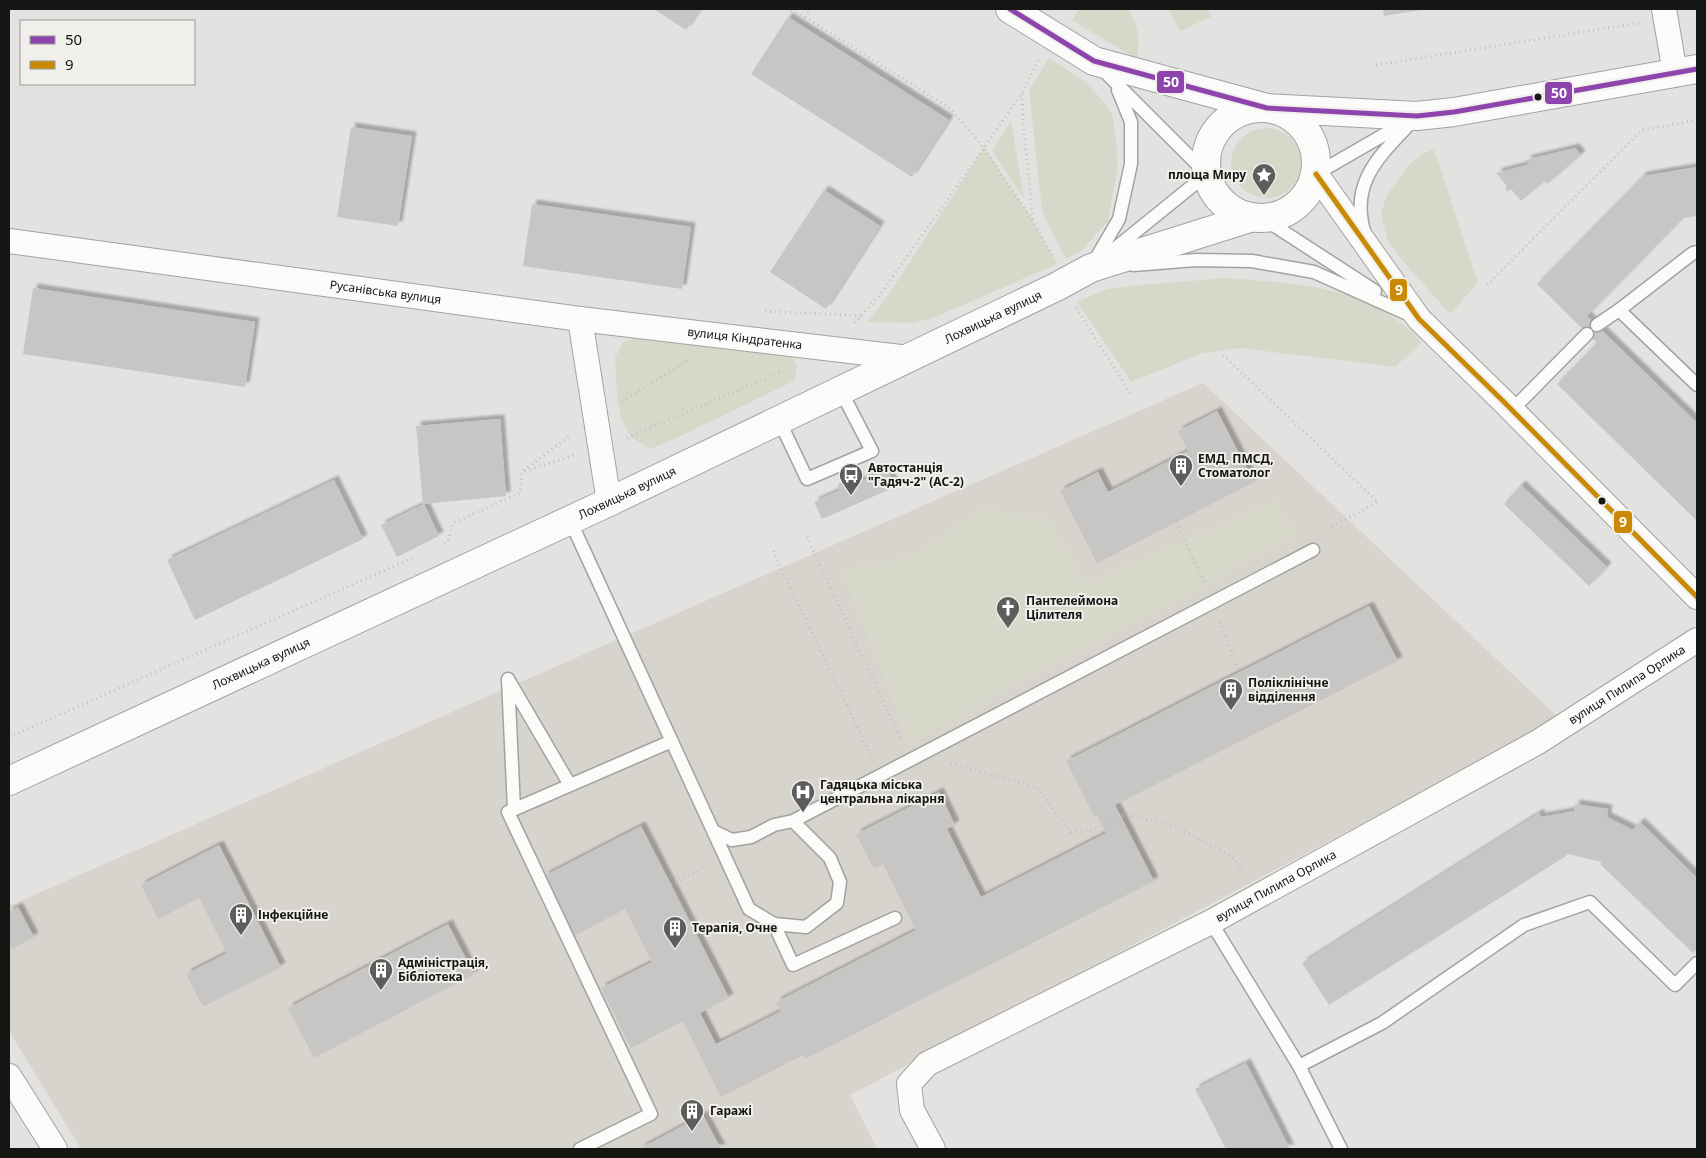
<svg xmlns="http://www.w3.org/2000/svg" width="1706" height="1158" viewBox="0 0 1706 1158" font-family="'Noto Sans',sans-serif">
<defs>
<filter id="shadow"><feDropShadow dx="4.5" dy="-4.5" stdDeviation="1" flood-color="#0004"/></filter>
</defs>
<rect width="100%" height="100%" fill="#e3e2e0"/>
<path fill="#d7d3cd" d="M1203 383 1560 719 850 1095 877 1149H81L9 1031V906Z"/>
<path fill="#d7d8c9" d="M1079 9H1128C1139 28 1140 38 1137 59L1072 20Z
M1169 9H1208L1211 17 1180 31Z
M1049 58 1085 82 1106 104 1112 114 1116 140 1118 167 1108 221 1082 250 1066 259 1042 211 1029 90Z
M1011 121 1024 199 992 151Z
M1231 163a35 35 0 1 1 70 0a35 35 0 1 1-70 0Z
M984 148 1033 221 1057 264 933 318 913 323 867 322 885 300Z
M1434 149 1478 283 1450 314 1401 259 1387 239 1381 213 1387 195 1411 163 1423 154Z
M1226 278C1299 284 1368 285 1422 342L1395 367 1240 348 1202 353 1131 382 1077 302 1107 289 1130 286Z
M640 335 788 349 797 365 794 381 681 436 650 449 631 437 621 419 617 396 615 357 624 342Z
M1275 501 1297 535 909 743 842 570 911 557 981 509 1047 518 1086 583Z"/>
<path fill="#c7c6c5" filter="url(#shadow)" d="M654 9H700L686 30Z
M1383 9H1421V10L1384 16Z
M788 17 949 120 912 177 751 74Z
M351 127 412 136 398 226 337 217Z
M1575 148 1581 155 1547 184 1545 181 1521 201 1511 189 1508 192 1505 188 1507 186 1496 173 1530 164 1525 160Z
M1697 167V216L1683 218 1587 316 1697 423V521L1557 384 1597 343 1537 284 1643 176Z
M824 190 880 226 826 309 770 272Z
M532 204 691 227 682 289 523 266Z
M33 288 255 322 245 387 23 354Z
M1217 411 1254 482 1097 563 1060 491 1098 472 1108 492 1188 451 1178 431Z
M500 419 506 496 423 504 416 426Z
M887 469 895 487 822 519 814 502 840 490 838 484 857 475 860 482Z
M334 480 363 539 195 620 167 560Z
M1521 485 1607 567 1589 586 1504 504Z
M424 504 439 536 397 557 381 525Z
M1369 606 1398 661 1115 805 1154 881 805 1059 803 1055 721 1097 683 1021 631 1048 601 988 652 962 625 909 574 936 544 876 641 826 729 998 700 1013 716 1044 781 1011 776 1002 916 930 883 864 874 869 856 834 939 792 955 825 947 829 981 897 1106 833 1097 815 1094 816 1066 761Z
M1575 804 1608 809 1607 817 1633 830 1640 822 1697 878V949L1693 953 1600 864 1602 862 1564 853 1566 856 1329 1005 1302 963 1539 813 1541 817 1574 811Z
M219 845 281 967 203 1007 186 974 227 953 199 898 158 919 141 885Z
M18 907 34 937 12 949 9 943V912Z
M448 924 474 974 314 1058 288 1008Z
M1246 1063 1290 1149H1226L1195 1089Z
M703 1115 721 1149H639Z"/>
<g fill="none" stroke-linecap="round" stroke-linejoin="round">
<g stroke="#a2a2a0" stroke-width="15">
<path id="service" d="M1101 68 1207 174 1107 255
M1316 174 1406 122
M1264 219 1375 291
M1365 234C1348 181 1382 154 1415 118
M1095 260 1119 219 1131 164V122L1118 90
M1133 265 1196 260 1252 261 1314 272 1412 316
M1619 310 1697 385
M1597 325 1619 310 1693 253 1697 252
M1512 410 1587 334
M779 420 807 479 872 451 841 391
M570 520 749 909 774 924 806 927 837 903 840 882 830 858 793 821 774 825 751 837 732 840 713 831
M514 809 508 679 570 785
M793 821 1313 550
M1211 922 1299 1066 1341 1149
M774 924 793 965 895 918
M1299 1066 1382 1023 1524 925 1590 902 1675 985 1697 963
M580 1149 651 1114 508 812 672 741"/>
</g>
<g stroke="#a2a2a0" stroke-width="26">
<g id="minor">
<path d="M1664 9 1675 73"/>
<path d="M1316 174 1419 319 1503 401 1697 597"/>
<path id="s1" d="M9 241 580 319 609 502"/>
<path id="s2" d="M580 319 909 358"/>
<path d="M9 1076 55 1149"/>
<path id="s3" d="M933 1149 912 1110 909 1084 927 1064 1211 922 1538 742 1697 640"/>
</g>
</g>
<g stroke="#a2a2a0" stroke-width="30">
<g id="tertiary">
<path d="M1010 9 1094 61 1267 108 1417 116 1454 112 1697 69"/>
<circle cx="1261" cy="163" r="55"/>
<path id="s4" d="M9 781 609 502 1056 287 1091 268 1250 218"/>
</g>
</g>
<path stroke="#c1c1bf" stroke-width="3" stroke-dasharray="1 4" stroke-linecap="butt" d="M786 9 805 17 811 9
M805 17 951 109 984 148 1033 221 1053 256
M1376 65 1639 23
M1022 94 1023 122 1033 219
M1487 285 1642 130 1697 120
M1076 308 1131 394
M765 311 862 316
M855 323 879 296 984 148 1022 93 1038 60
M1223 355 1378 502 1324 531
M622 401 689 360
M627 438 782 371
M525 471 574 455
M1176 522 1205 583
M807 537 901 740
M445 544 448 542 453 523 520 493 522 472 571 435
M773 551 871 756
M1220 622 1238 669
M9 737 412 558
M951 763 1036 787 1071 832 1092 830 1126 814 1177 827 1234 858 1242 873
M671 885 705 866"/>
<use href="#service" stroke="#fbfbfa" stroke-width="12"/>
<use href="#minor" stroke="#fbfbfa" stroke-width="24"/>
<use href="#tertiary" stroke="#fbfbfa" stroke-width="28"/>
<g stroke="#f1efec" stroke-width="9">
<path id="bus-1" d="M1010 9 1094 61 1267 108 1417 116 1454 112 1697 69"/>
</g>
<g stroke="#f1efec" stroke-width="9">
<path id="bus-2" d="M1316 174 1419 319 1503 401 1697 597"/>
</g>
<use href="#bus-1" stroke="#8e44ad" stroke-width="5"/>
<use href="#bus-2" stroke="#ca8904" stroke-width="5"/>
</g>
<defs>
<g id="sight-pin" transform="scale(1.25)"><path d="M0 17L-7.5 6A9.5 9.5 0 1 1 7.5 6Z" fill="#5d5d5b" stroke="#f1efec"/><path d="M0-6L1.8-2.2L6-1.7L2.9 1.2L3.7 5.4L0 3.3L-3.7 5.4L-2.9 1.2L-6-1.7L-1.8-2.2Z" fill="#fff"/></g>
<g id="building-pin" transform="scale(1.25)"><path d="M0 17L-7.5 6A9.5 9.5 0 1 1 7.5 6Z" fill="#5d5d5b" stroke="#f1efec"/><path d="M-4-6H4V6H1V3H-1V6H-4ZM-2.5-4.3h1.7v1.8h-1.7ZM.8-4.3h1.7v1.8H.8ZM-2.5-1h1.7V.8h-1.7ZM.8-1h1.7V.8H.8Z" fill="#fff"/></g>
<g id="bus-pin" transform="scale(1.25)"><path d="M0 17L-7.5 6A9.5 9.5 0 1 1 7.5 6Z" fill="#5d5d5b" stroke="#f1efec"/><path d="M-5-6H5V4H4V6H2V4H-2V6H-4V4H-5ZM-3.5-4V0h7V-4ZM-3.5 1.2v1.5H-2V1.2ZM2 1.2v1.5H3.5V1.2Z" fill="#fff"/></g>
<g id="church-pin" transform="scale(1.25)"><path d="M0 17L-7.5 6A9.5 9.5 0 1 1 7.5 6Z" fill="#5d5d5b" stroke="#f1efec"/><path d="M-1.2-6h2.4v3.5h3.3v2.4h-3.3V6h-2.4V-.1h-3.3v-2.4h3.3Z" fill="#fff"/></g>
<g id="hospital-pin" transform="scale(1.25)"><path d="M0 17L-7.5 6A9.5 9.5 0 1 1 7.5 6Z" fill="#5d5d5b" stroke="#f1efec"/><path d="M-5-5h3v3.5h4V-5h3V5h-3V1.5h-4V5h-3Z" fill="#fff"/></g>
</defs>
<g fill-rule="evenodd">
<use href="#sight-pin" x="1264" y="175"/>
<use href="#building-pin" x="1181" y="466"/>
<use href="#bus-pin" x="851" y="475"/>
<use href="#church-pin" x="1008" y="608"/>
<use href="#building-pin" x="1231" y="690"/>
<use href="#hospital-pin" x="803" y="792"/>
<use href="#building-pin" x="241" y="915"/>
<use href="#building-pin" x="675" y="928"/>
<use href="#building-pin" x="381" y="970"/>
<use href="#building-pin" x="692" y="1111"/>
</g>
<g fill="#151514" stroke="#f1efec" stroke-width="2">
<circle cx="1538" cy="97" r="4.5"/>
<circle cx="1602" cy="501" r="4.5"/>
</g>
<g text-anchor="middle" stroke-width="4" stroke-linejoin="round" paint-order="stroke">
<g font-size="12" font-weight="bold" fill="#151514" stroke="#f1efec" text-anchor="start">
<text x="1246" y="179" text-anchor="end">площа Миру</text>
<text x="1198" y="463">ЕМД, ПМСД,<tspan x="1198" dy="14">Стоматолог</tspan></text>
<text x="868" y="472">Автостанція<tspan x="868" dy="14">"Гадяч-2" (АС-2)</tspan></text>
<text x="1026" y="605">Пантелеймона<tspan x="1026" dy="14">Цілителя</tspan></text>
<text x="1248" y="687">Поліклінічне<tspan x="1248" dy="14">відділення</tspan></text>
<text x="820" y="789">Гадяцька міська<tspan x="820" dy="14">центральна лікарня</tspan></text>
<text x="258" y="919">Інфекційне</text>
<text x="692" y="932">Терапія, Очне</text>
<text x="398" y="967">Адміністрація,<tspan x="398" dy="14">Бібліотека</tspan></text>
<text x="710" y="1115">Гаражі</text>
</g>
<g font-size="12" fill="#151514" stroke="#f1efec">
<text dy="4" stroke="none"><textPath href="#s1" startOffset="380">Русанівська вулиця</textPath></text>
<text dy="4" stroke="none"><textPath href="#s4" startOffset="1088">Лохвицька вулиця</textPath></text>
<text dy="4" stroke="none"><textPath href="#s2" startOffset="166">вулиця Кіндратенка</textPath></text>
<text dy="4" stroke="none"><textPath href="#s4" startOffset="682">Лохвицька вулиця</textPath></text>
<text dy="4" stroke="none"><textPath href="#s4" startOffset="278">Лохвицька вулиця</textPath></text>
<text dy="4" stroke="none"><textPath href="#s3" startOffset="894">вулиця Пилипа Орлика</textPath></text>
<text dy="4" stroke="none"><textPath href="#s3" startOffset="489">вулиця Пилипа Орлика</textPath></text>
</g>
</g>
<g stroke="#f1efec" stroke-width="2">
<rect x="1156" y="70" width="29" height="24" rx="5" fill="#8e44ad"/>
<rect x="1544" y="81" width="29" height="24" rx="5" fill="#8e44ad"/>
<rect x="1389" y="278" width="19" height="24" rx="5" fill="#ca8904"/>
<rect x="1613" y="510" width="20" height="24" rx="5" fill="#ca8904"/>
</g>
<g font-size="14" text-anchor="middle" font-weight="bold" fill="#fff">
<text x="1171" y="87">50</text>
<text x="1559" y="98">50</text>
<text x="1399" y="295">9</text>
<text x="1623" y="527">9</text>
</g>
<rect width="1706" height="1158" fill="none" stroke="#151514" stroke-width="20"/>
<rect x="20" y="20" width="175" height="65" fill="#f1efec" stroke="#999896"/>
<rect x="30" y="36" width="25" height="8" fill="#8e44ad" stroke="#999896"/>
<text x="65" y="45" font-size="15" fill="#151514">50</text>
<rect x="30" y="61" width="25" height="8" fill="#ca8904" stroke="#999896"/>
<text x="65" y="70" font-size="15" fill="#151514">9</text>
</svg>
